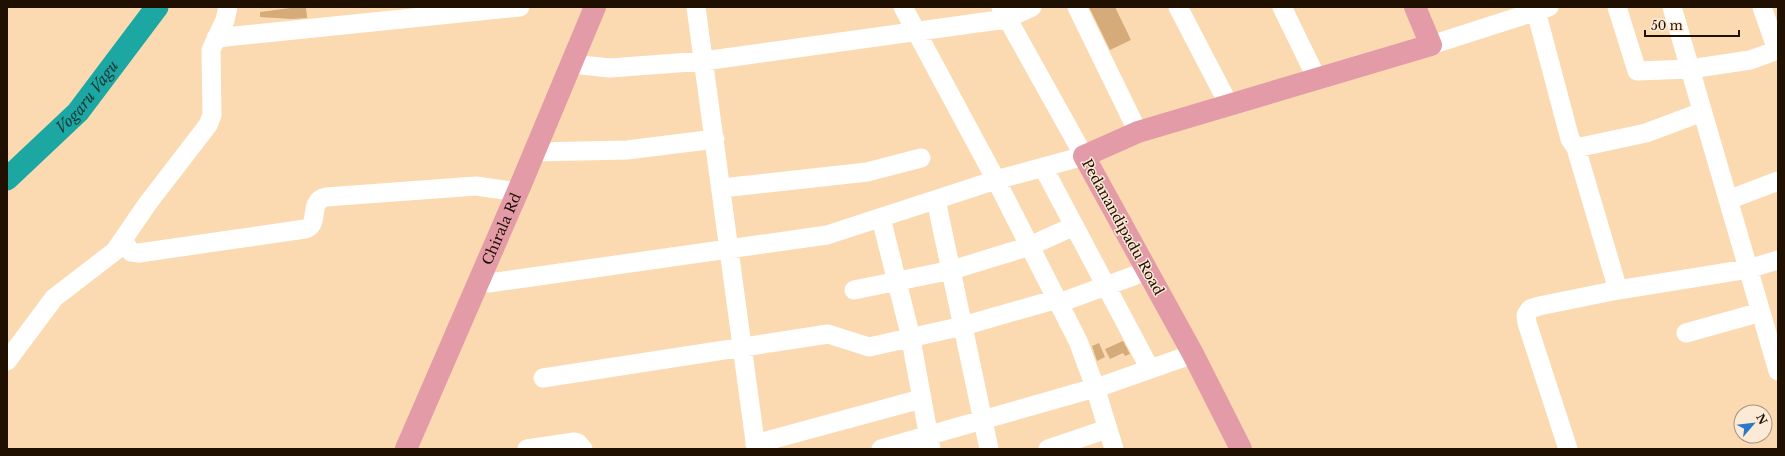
<svg xmlns="http://www.w3.org/2000/svg" width="1785" height="456" viewBox="0 0 1785 456" font-family="'Libre Baskerville',serif">
<rect width="100%" height="100%" fill="#fcdab1"/>
<g fill="none" stroke-linecap="round" stroke-linejoin="round">
<path stroke="#1ca7a3" stroke-width="23" id="s1" d="M7 179 78 112 157 7"/>
</g>
<path fill="#d4ab79" d="M298 7H306L307 18 292 19 260 17V12Z
M1089 7H1115L1131 40 1110 50Z
M1123 341 1130 354 1125 356 1123 353 1110 359 1105 349Z
M1099 343 1105 357 1097 361 1092 346Z"/>
<g fill="none" stroke-linecap="round" stroke-linejoin="round">
<path stroke="#fff" stroke-width="19" d="M696 7 756 449
M903 7 996 180 1078 341 1095 387 1114 449
M1077 7 1138 132
M1178 7 1229 105
M1282 7 1317 79
M1617 7 1637 71 1690 69 1750 60 1778 50
M1672 7 1778 371
M1762 7 1777 50
M1536 11 1570 139 1576 148 1618 290 1539 306 1530 309 1526 315 1527 323 1568 449
M216 38 520 7
M1431 45 1549 7
M571 64 610 68 704 61 1006 19 1032 7
M1576 148 1646 133 1702 112
M534 152 627 150 715 139
M1043 167 1150 369
M722 188 867 172 921 158
M936 200 989 449
M1728 200 1778 181
M881 218 910 334 931 449
M123 240 131 252 139 253 305 229C321 225 307 201 326 197L476 186 517 192
M479 280 489 283 827 235 996 180 1084 156 1001 7
M854 290 952 270 1030 246 1074 226
M1618 290 1748 269 1778 260
M1059 303 1147 271
M1686 333 1761 312
M7 361 54 298 115 251 148 203 208 125 212 115 211 50 225 20 228 7
M543 378 828 334 869 347 963 326 1057 299
M755 444 921 399
M527 449 574 442 578 443 583 449
M881 449 1105 385 1193 354
M1048 449 1107 429"/>
<g stroke="#e39ba8" stroke-width="22">
<path id="s2" d="M406 449 521 184 595 7"/>
<path d="M1241 449 1193 354 1084 156 1138 132 1431 45 1415 7"/>
</g>
</g>
<g text-anchor="middle" stroke-width="3" stroke-linejoin="round" paint-order="stroke">
<g font-size="14" fill="#1f1000" stroke="#fcead6">
<text transform="translate(1123 227) rotate(61)" y="5">Pedanandipadu Road</text>
<text dy="5" stroke="none"><textPath href="#s2" startOffset="240">Chirala Rd</textPath></text>
</g>
<g font-size="15" font-style="italic" fill="#1d3837" stroke="#fcead6">
<text dy="5" stroke="none"><textPath href="#s1" startOffset="115">Vogaru Vagu</textPath></text>
</g>
</g>
<rect width="1785" height="456" fill="none" stroke="#1f1000" stroke-width="16"/>
<g transform="translate(1753 424) rotate(62)"><circle r="19" fill="#fcead6" stroke="#a49380"/>
<path d="M0-3L7 15L0 10L-7 15Z" fill="#2979c8"/>
<text y="-6" font-size="11" font-weight="bold" text-anchor="middle" fill="#1f1000">N</text>
</g>
<path d="M1645 30v6h94v-6" fill="none" stroke="#1f1000" stroke-width="2"/>
<text x="1651" y="30" font-size="12" fill="#1f1000" stroke="#fcead6" stroke-width="3" paint-order="stroke">50 m</text>
</svg>
